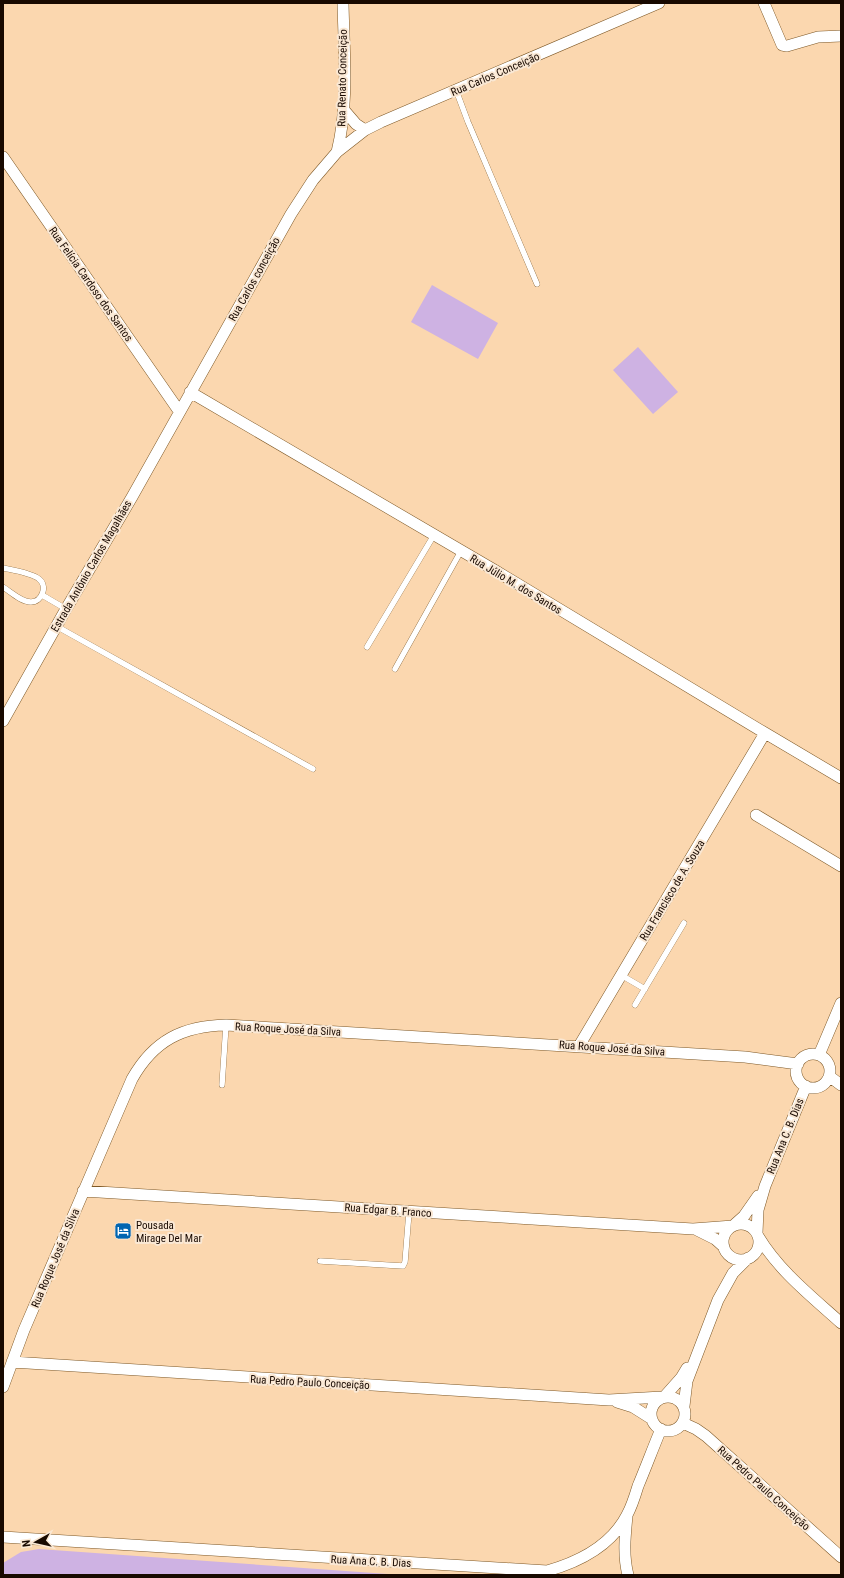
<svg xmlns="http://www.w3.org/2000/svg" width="844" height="1578" viewBox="0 0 844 1578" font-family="'Roboto Condensed',sans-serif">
<rect width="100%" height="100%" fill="#fbd7af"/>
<path fill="#ceb2e3" d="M432 285 498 323 478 359 411 322Z
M638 347 678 392 653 414 613 370Z
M39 1549 402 1575H3V1563L21 1552Z"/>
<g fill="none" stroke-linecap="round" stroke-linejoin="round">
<g stroke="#7e5826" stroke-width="6">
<path id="service" d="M456 90 468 122 537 284
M3 568C12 570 32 573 39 579 48 586 42 602 31 602 21 602 11 592 3 587
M42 595 66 609
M56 626 313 769
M367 647 434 535
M395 669 461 551
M621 975 645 989
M635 1005 684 923
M222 1085 226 1025
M320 1261 403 1266 405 1262 409 1212"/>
</g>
<g stroke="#7e5826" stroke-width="12">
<path id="minor" d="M764 3 782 45 787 46 818 37 841 36
M344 110 356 124 365 130
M337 152C349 104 344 52 343 3
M3 157 179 411
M190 392 496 571 765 733 841 778
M3 721 66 609 132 497 291 214 313 180 337 152 365 130 381 122 659 3
M756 815 841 866
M579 1046 765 733
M796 1071a17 17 0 1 1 34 0a17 17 0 1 1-34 0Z
M819 1055 841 1003
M829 1076 841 1085
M83 1191 693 1229 733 1226
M735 1224 744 1216 758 1196
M723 1242a18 18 0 1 1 36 0a18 18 0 1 1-36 0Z
M697 1230 715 1239 724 1247
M757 1233 758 1210 765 1186 806 1086
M758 1236C779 1271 811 1296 841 1323
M12 1362 609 1400 662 1397
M3 1387 24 1330 132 1079C154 1040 183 1026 226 1025L745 1057 798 1064
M665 1396 681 1378 687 1368
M651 1414a17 17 0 1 1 34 0a17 17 0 1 1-34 0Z
M617 1402 633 1407 652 1419
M684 1406 687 1381 718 1300 733 1273 748 1258
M683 1423 696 1429 706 1436 841 1557
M627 1516C625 1536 623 1556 628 1575
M3 1537 547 1571C579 1562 611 1546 627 1515 632 1506 635 1496 638 1486 646 1467 653 1448 661 1429"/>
</g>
<use href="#service" stroke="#fff" stroke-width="5.5"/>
<use href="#minor" stroke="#fff" stroke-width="11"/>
</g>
<defs>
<g id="hotel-square" transform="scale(0.9)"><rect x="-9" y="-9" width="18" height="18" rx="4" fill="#0165b1" stroke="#fae8d4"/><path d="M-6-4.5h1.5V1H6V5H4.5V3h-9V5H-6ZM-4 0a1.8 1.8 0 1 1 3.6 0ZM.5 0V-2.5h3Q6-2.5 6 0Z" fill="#fff"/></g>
</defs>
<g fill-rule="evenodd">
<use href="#hotel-square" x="123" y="1231"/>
</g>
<g text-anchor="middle" stroke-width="4" stroke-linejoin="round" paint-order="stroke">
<g font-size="11" fill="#180900" stroke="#fae8d4">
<text transform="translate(495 74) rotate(-23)" y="4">Rua Carlos Conceição</text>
<text transform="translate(342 78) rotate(-89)" y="4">Rua Renato Conceição</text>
<text transform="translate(254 279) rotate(-61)" y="4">Rua Carlos conceição</text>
<text transform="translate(91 284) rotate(55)" y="4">Rua Felícia Cardoso dos Santos</text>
<text transform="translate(91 566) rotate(-60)" y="4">Estrada Antônio Carlos Magalhães</text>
<text transform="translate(516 584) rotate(31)" y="4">Rua Júlio M. dos Santos</text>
<text transform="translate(672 890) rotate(-59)" y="4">Rua Francisco de A. Souza</text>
<text transform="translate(288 1029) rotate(3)" y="4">Rua Roque José da Silva</text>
<text transform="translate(612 1048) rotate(4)" y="4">Rua Roque José da Silva</text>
<text transform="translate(785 1136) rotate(-68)" y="4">Rua Ana C. B. Dias</text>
<text transform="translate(388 1210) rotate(4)" y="4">Rua Edgar B. Franco</text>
<text transform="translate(55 1258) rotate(-67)" y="4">Rua Roque José da Silva</text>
<text transform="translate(310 1382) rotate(3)" y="4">Rua Pedro Paulo Conceição</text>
<text transform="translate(764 1488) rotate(42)" y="4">Rua Pedro Paulo Conceição</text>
<text transform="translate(371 1561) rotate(3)" y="4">Rua Ana C. B. Dias</text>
</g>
<g font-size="11" fill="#180900" stroke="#fae8d4" text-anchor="start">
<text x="136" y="1229">Pousada<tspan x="136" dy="13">Mirage Del Mar</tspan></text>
</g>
</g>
<rect width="844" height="1578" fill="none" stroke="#180900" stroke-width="8"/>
<g transform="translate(36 1542) rotate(262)" stroke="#fae8d4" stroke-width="3" paint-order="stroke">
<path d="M0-3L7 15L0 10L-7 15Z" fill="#180900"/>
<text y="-6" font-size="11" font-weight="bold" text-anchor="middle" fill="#180900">N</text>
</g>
</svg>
